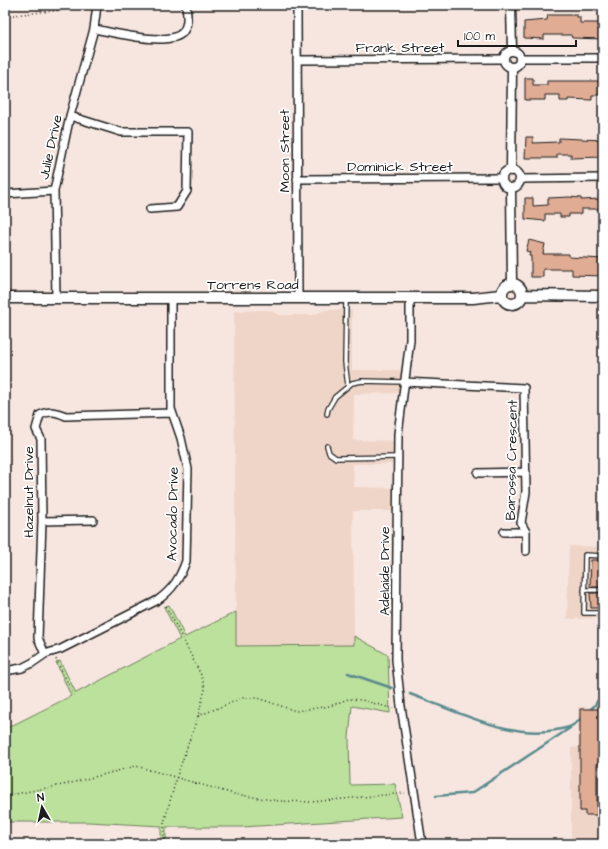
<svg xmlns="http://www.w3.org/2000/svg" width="608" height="849" viewBox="0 0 608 849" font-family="'Architects Daughter',sans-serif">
<rect width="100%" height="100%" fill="#f6e6df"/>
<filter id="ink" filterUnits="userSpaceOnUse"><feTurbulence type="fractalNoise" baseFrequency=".025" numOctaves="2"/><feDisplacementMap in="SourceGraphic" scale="8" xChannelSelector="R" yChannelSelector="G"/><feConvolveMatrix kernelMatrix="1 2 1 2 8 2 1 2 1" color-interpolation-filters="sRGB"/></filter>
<g filter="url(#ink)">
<path fill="#efd5c8" d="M269 310 279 315H313L325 310H352V370H406L402 393 354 394 353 440 398 441 399 464H353L354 487 398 488 397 511H353L354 645 236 646 234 311Z
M569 546 603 547V618L567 619Z
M578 707H603V841L571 842V748L578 747Z"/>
<path fill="#bce19c" stroke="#6c7e5c" d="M169 605 185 637 236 612V646L354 645V636L388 655 390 713 352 706 349 737 350 785 395 784 402 817 242 827H166V844H161V826L89 822H5V729L71 696 56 662 60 661 76 693 180 639 164 607Z"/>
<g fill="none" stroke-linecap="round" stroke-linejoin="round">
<path stroke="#5a8a8e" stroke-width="2.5" d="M348 673 392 688
M410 694C454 710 508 739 556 730 561 729 569 728 573 725 577 723 579 720 582 717
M589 711 595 705 603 692
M436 796 472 793 570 728"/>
</g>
<path fill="#e0ac94" stroke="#1c1c1c" d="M548 15H577V17H580V23H603V39L572 38 571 35H544V39L524 38V22L547 20Z
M525 78H533V85H547V81H603V95H592V100L568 99V101H560V95H545V100H525Z
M526 137H533V143L559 142V138L603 140V157L571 158V154H557V158H525Z
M569 197 581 198V200L601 199V209H581V214H569V217H560V214H545V221L525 219V198H533V206L548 205V198Z
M529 240 545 244 543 254H569V257L603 259V276L572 275V269H543V277H531V256H529L530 252 526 251Z
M591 560H603V587H590Z
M590 593H603V608H591Z
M580 709H603V763H597V815H585V811H580Z"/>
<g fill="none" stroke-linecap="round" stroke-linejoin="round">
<g stroke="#1c1c1c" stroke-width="6">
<path id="service" d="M346 300 345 362 348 386
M327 414 328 409 335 397 352 383 362 381 404 382
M327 446 329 453 336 458 398 457
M603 556 585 555 584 613H603
M584 590H603"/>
</g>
<g stroke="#1c1c1c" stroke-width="10">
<path id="minor" d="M297 5 298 297
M94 29C112 32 170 48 183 32 189 24 187 14 186 5
M520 58H603
M297 60 503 59
M70 116 121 132H188L187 191 177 207 150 209
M297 179 502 178
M520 179 603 178
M5 194 54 191
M56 297 54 191 70 116 94 29 97 5
M410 298V340L398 434 396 660 401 706 422 844
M404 382 524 388 526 492 521 523 526 532V551
M478 473 526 472
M42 521 93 520
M504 532H526
M45 654 38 638 42 521 41 439 36 429 40 415C50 410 56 412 66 416L171 413
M5 671 22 668 32 663 45 654 61 649 158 600C173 589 180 578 186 561L188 469 181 438 171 409V298"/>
</g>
<g stroke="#1c1c1c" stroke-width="11">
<path id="tertiary" d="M511 5 512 51
M504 59a8 8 0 1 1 16 0a8 8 0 1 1-16 0Z
M502 179a9 9 0 1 1 18 0a9 9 0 1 1-18 0Z
M511 171 512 67
M511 188 512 284"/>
</g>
<g stroke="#1c1c1c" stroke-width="13">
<path id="secondary" d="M502 294a10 10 0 1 1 20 0a10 10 0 1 1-20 0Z
M522 295 603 296
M5 298H473L501 295"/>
</g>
<path stroke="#1c1c1c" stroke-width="1.5" stroke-dasharray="1 3" stroke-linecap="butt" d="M5 16 89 7
M56 659 74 695
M198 716 243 698H257L296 711 330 706 348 699 362 700 394 709
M5 796 63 785 136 766 234 794 279 801 311 802 405 793
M164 844V823L177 776 198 716 205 689 202 677 165 604"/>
<use href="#service" stroke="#fff" stroke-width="3.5"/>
<use href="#minor" stroke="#fff" stroke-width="7"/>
<use href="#tertiary" stroke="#fff" stroke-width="8"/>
<use href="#secondary" stroke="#fff" stroke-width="10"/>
</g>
</g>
<g text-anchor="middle" stroke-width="3.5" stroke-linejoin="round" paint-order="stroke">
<g font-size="14" fill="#1c1c1c" stroke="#fff">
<text x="400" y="52">Frank Street</text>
<text transform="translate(50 147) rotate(-78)" y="5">Julie Drive</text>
<text transform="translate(284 151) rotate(-90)" y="5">Moon Street</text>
<text x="400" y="171">Dominick Street</text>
<text x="253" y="289">Torrens Road</text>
<text transform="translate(511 460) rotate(-89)" y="5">Barossa Crescent</text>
<text transform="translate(28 492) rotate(-90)" y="5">Hazelnut Drive</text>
<text transform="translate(172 514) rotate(-89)" y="5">Avocado Drive</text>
<text transform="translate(384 571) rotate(-90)" y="5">Adelaide Drive</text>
</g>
</g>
<rect width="608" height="849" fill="none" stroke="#fff" stroke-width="20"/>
<rect x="10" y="10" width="588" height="829" fill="none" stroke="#1c1c1c" stroke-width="1.5" filter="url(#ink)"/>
<g transform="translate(42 807) rotate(351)" stroke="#ffffff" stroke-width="3" paint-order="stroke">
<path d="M0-3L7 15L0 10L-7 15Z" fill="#1c1c1c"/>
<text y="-6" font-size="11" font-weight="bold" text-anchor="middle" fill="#1c1c1c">N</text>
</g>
<path d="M458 40v6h118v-6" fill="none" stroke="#1c1c1c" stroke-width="2"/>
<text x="464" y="40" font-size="12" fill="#1c1c1c" stroke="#ffffff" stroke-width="3" paint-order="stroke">100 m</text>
</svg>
